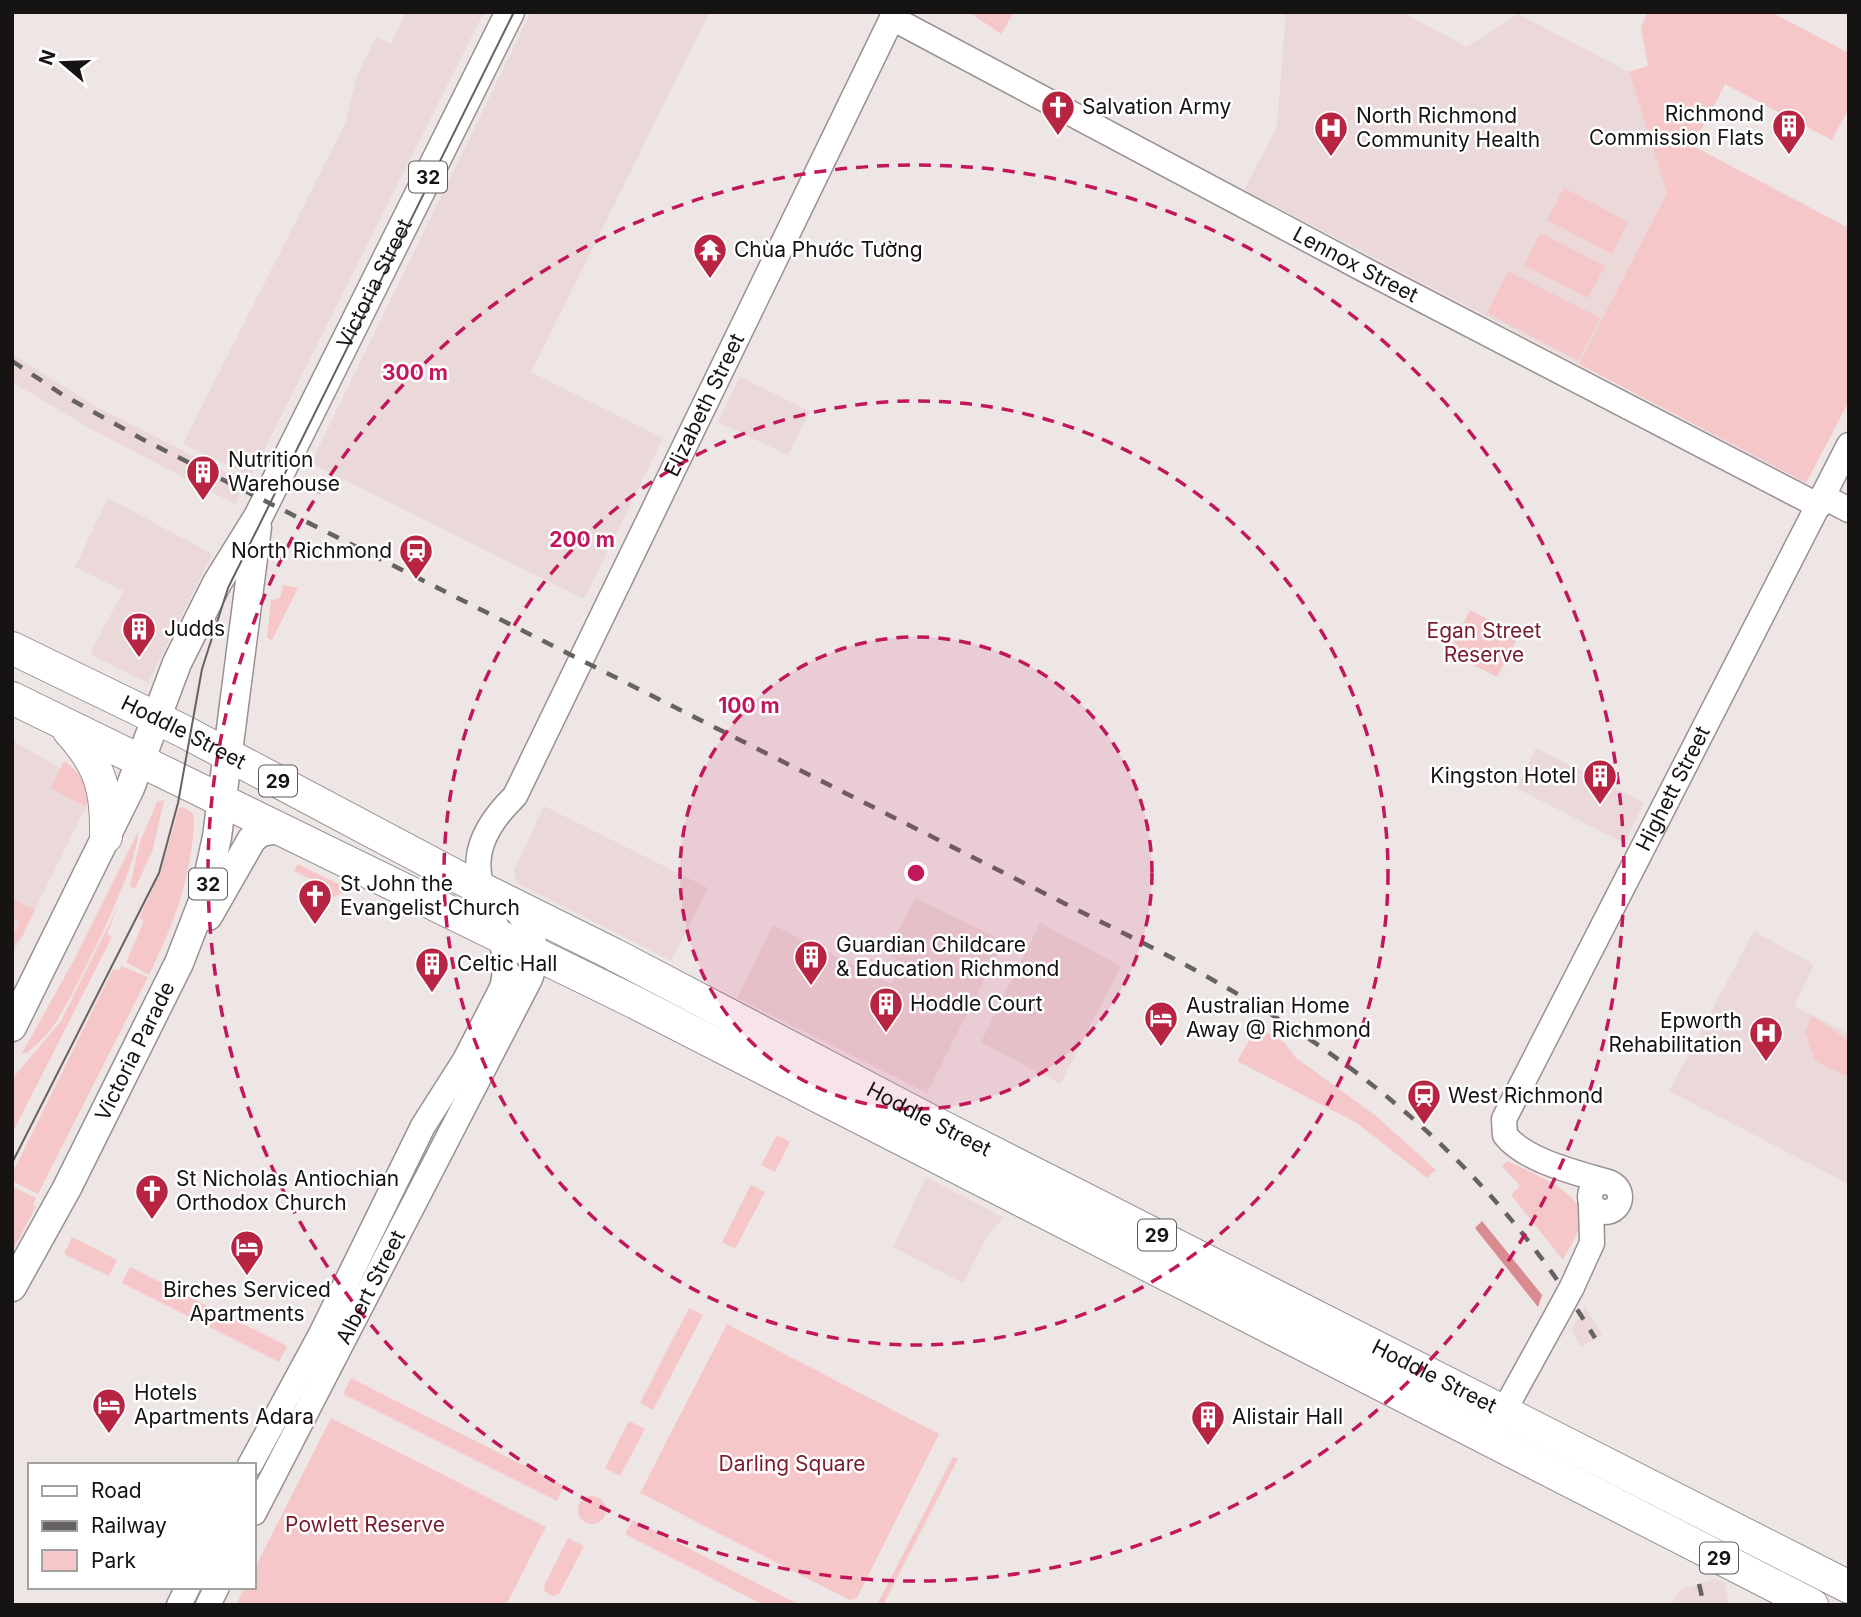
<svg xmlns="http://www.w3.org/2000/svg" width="1861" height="1617" viewBox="0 0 1861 1617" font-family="Inter,sans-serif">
<rect width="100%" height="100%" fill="#eee5e5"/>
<path fill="#ebd8d9" d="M406 12H484L251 476 183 444 346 122 357 75 376 37 391 44Z
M531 12H710L531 372 663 438 584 599 311 463Z
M1286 12H1401L1467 47 1518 14 1629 72 1667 193 1579 364 1244 190 1277 126Z
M12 354 95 406 246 483 235 504 89 428 12 382Z
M740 377 810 411 788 455 718 422Z
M108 498 210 553 211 557 148 683 90 654 123 591 75 567Z
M12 740 60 768 51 788 86 807 12 956Z
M1536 748 1644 803 1624 843 1516 788Z
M544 806 708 888 671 961 517 883 514 871Z
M915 898 1004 941 927 1093 737 998 773 925 892 984 902 962 887 954Z
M1040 923 1121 966 1060 1084 981 1042Z
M1754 931 1814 965 1794 1006 1849 1034V1184L1669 1091Z
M926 1177 1004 1218 989 1233 963 1283 893 1247Z
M1585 1306 1602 1335 1581 1347 1572 1330Z
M1715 1579 1729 1584 1725 1587 1729 1605H1671L1679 1590Z"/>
<path fill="#f6c7c8" d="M969 12H1014L1001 34Z
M1648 12H1771L1849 53V108L1832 140 1725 84 1693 146 1849 228V401L1806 483 1579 364 1667 193 1629 72 1648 66 1641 27Z
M1564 188 1628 222 1612 254 1547 220Z
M1540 233 1605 266 1588 298 1524 265Z
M1508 271 1600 318 1578 360 1487 313Z
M283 585 298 588 272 640 267 638 271 600 280 598Z
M1470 610 1519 635 1497 677 1449 652Z
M64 761C79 771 93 788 86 807L50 788Z
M164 800 153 849 135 889 130 886 140 842 157 802Z
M183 807 192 813 194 819C192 876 174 924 149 975L126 962 144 921 139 918 161 871 179 808Z
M138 832C140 862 76 991 56 1022 48 1034 38 1044 27 1053H22L74 960Z
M298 864 350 890 333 897 329 895 326 899 313 892 317 882 294 871Z
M12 899 35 910 22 937 12 946V937L20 922 12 918Z
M118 906 107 934 112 937 12 1134V1079L61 1021Z
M121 966 148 977 38 1194 12 1181V1174L113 969 119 971Z
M1812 1016 1849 1041V1077L1815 1061 1805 1032Z
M1257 1027 1285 1043 1295 1057 1376 1116 1436 1170 1427 1178 1357 1123 1237 1061Z
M777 1135 790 1142 775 1172 761 1165Z
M1508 1161C1527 1171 1579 1191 1581 1214 1582 1230 1569 1247 1563 1260L1511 1195 1520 1186 1502 1166Z
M751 1185 765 1192 735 1249 722 1242Z
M12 1186 36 1198 33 1205 36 1206 12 1252Z
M72 1237 117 1260 109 1276 64 1254Z
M130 1267 287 1346 279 1362 122 1283Z
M689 1308 703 1315 653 1410 640 1403Z
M727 1324 939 1434 857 1598 850 1600 640 1493Z
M351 1378 564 1486 557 1501 343 1394Z
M331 1418 546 1527 506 1605H236L245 1587H254V1570Z
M629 1421 645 1429 620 1476 605 1468Z
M953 1457 958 1459 883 1605H877Z
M578 1510a14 14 0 1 1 28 0a14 14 0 1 1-28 0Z
M633 1520 800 1605H764L625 1534Z
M568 1538 584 1546 559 1594 553 1596 545 1592 544 1586Z"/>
<path fill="#d98b90" d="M1482 1221 1542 1295 1538 1307 1475 1228Z"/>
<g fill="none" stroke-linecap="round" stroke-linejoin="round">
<g stroke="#999191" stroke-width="27">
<g id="secondary">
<path id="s1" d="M892 18 1363 269 1819 506"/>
<path d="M1824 497 1849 510"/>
<path id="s2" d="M502 988C522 913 430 879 515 796L895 12"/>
<circle cx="1605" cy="1197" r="15"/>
<path id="s3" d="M1608 1182C1578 1173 1525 1161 1505 1135L1504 1119 1849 445"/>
<path d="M1572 1287 1592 1243 1591 1203"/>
<path d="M1495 1427 1559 1311"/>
<path d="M250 1465 320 1336 423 1126 465 1060 509 974"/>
<path id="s4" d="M254 1513 530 979C542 948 533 928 511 905"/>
<path d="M179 1605 188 1587"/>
<path d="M208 1605 217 1587"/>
</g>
</g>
<g stroke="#999191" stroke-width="31">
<g id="primary">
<path d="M208 916 252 839 261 832 279 829"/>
<path id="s5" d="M12 1027 130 788 177 663 217 583 258 517 510 12"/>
<path id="s6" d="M12 1287 67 1188 179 963 203 901 217 837 257 527"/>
</g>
</g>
<g stroke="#999191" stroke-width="34">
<g id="highway">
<path id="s7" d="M12 648 183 731 454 875 613 954 929 1120 1849 1587"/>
<path d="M12 698 632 1001 1812 1605"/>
<path d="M69 731C101 766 107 790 106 837"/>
</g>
</g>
<use href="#secondary" stroke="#fff" stroke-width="24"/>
<use href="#primary" stroke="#fff" stroke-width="28"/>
<use href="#highway" stroke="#fff" stroke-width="32"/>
<path stroke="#676262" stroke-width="2" d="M12 1163 159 873 178 803 202 669 228 588 514 12"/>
<path stroke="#676262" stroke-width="4.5" stroke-dasharray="12 12" stroke-linecap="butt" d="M12 361 63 395 142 439 1157 950C1344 1046 1485 1156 1595 1338
M1699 1584 1704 1605"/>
<g stroke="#999191" stroke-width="27" stroke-linecap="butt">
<path id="secondary-bridge" d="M1559 1311 1572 1287"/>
</g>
<use href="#secondary-bridge" stroke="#fff" stroke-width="24"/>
</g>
<circle cx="916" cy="873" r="236" fill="#c2185b" fill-opacity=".12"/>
<g fill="none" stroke="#c2185b" stroke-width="3.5" stroke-dasharray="12 9">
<circle cx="916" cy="873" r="236"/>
<circle cx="916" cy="873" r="472"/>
<circle cx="916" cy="873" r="708"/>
</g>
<defs>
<g id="church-pin" transform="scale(1.75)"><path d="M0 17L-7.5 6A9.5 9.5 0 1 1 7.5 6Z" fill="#b72542" stroke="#fff"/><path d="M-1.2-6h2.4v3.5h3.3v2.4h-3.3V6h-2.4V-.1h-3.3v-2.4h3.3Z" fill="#fff"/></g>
<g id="building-pin" transform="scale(1.75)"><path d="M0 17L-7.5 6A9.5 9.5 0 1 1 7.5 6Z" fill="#b72542" stroke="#fff"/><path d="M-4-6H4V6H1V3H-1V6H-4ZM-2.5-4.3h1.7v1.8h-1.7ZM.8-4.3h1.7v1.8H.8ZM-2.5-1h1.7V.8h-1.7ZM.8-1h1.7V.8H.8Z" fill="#fff"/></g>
<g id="hospital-pin" transform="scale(1.75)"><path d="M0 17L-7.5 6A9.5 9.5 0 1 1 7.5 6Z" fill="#b72542" stroke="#fff"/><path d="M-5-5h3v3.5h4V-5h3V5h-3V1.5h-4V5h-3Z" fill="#fff"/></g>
<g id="temple-pin" transform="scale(1.75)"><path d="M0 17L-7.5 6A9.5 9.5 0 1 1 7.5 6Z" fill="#b72542" stroke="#fff"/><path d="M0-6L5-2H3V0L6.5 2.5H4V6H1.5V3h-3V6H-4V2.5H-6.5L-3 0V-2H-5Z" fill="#fff"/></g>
<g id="station-pin" transform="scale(1.75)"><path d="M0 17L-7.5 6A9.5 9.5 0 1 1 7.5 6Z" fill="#b72542" stroke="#fff"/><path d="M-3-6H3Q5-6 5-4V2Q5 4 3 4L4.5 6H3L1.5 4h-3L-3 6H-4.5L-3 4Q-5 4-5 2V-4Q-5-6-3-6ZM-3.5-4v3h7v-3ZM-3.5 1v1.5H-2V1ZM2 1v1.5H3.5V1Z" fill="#fff"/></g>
<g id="hotel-pin" transform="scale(1.75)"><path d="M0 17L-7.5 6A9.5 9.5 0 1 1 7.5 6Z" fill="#b72542" stroke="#fff"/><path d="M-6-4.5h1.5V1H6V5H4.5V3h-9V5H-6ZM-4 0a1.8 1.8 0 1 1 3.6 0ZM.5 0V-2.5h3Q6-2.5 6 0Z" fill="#fff"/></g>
</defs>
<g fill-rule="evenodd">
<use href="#church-pin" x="1058" y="107"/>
<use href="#building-pin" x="1789" y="126"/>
<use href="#hospital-pin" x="1331" y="128"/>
<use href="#temple-pin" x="710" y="250"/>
<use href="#building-pin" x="203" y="472"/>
<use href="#station-pin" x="416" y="551"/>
<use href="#building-pin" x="139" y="629"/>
<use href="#building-pin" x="1600" y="776"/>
<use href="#church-pin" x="315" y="896"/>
<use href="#building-pin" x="811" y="957"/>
<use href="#building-pin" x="432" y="964"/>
<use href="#building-pin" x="886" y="1004"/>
<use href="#hotel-pin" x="1161" y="1018"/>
<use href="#hospital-pin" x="1766" y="1033"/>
<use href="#station-pin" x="1424" y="1096"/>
<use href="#church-pin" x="152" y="1191"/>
<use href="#hotel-pin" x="247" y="1247"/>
<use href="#hotel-pin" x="109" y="1405"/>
<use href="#building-pin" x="1208" y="1417"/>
</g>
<g text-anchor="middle" stroke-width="5" stroke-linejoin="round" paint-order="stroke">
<g fill="#fff" stroke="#5c5a5a" stroke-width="2">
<rect x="409" y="161.5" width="38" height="31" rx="5"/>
<rect x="259" y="765.5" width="38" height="31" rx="5"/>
<rect x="189" y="868.5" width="38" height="31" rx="5"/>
<rect x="1138" y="1219.5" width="38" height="31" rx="5"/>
<rect x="1700" y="1542.5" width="38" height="31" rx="5"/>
</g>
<g font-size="19" font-weight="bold" fill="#161313">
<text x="428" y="184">32</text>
<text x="278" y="788">29</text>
<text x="208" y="891">32</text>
<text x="1157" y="1242">29</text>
<text x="1719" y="1565">29</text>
</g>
<g font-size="21" fill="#161313" stroke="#fff" text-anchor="start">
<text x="1082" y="114">Salvation Army</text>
<text x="1764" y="121" text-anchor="end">Richmond<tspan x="1764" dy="24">Commission Flats</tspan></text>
<text x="1356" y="123">North Richmond<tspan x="1356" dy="24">Community Health</tspan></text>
<text x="734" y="257">Chùa Phước Tường</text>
<text x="228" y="467">Nutrition<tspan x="228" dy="24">Warehouse</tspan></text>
<text x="392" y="558" text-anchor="end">North Richmond</text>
<text x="164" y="636">Judds</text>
<text x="1576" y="783" text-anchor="end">Kingston Hotel</text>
<text x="340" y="891">St John the<tspan x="340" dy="24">Evangelist Church</tspan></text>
<text x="836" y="952">Guardian Childcare<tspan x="836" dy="24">&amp; Education Richmond</tspan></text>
<text x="457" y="971">Celtic Hall</text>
<text x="910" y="1011">Hoddle Court</text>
<text x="1186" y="1013">Australian Home<tspan x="1186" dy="24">Away @ Richmond</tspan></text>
<text x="1742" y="1028" text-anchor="end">Epworth<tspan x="1742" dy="24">Rehabilitation</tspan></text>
<text x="1448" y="1103">West Richmond</text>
<text x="176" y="1186">St Nicholas Antiochian<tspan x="176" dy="24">Orthodox Church</tspan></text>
<text x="247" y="1297" text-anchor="middle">Birches Serviced<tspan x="247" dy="24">Apartments</tspan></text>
<text x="134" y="1400">Hotels<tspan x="134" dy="24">Apartments Adara</tspan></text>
<text x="1232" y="1424">Alistair Hall</text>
</g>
<g font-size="21" fill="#161313" stroke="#fff">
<text dy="7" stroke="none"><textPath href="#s1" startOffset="525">Lennox Street</textPath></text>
<text dy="7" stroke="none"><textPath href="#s5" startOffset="828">Victoria Street</textPath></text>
<text dy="7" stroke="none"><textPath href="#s2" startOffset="642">Elizabeth Street</textPath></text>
<text dy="7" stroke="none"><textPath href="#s7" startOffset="191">Hoddle Street</textPath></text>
<text dy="7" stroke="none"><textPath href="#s3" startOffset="502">Highett Street</textPath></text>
<text dy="7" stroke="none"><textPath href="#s6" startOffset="266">Victoria Parade</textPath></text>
<text dy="7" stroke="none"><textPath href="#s7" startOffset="1031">Hoddle Street</textPath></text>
<text dy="7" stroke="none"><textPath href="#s4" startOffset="254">Albert Street</textPath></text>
<text dy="7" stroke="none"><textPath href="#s7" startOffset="1598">Hoddle Street</textPath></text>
</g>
<g font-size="21" fill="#781c2c" stroke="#fff">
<text x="1484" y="638">Egan Street<tspan x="1484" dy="24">Reserve</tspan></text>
<text x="792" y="1471">Darling Square</text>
<text x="365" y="1532">Powlett Reserve</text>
</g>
</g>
<circle cx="916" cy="873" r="10" fill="#c2185b" stroke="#fff" stroke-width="3.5"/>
<g font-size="21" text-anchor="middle" font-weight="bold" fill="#c2185b" stroke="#fff" stroke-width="5" stroke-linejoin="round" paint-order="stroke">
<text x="415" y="380">300 m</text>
<text x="582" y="547">200 m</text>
<text x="749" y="713">100 m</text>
</g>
<rect width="1861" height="1617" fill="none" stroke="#161313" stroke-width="28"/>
<rect x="28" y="1463" width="228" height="126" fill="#ffffff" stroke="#a2a1a1" stroke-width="2"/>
<rect x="42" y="1486" width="35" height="10" fill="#ffffff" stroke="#a2a1a1" stroke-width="2"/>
<text x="91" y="1498" font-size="21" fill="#161313">Road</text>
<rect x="42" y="1521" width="35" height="10" fill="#676262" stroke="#a2a1a1" stroke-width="2"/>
<text x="91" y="1533" font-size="21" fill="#161313">Railway</text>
<rect x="42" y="1550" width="35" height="21" fill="#f6c7c8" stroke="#a2a1a1" stroke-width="2"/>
<text x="91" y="1568" font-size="21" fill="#161313">Park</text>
<g transform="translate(63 63) rotate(289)" stroke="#ffffff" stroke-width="5" paint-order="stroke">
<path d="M0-5L12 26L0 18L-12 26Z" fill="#161313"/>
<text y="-10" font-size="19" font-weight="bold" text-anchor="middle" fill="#161313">N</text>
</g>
</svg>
